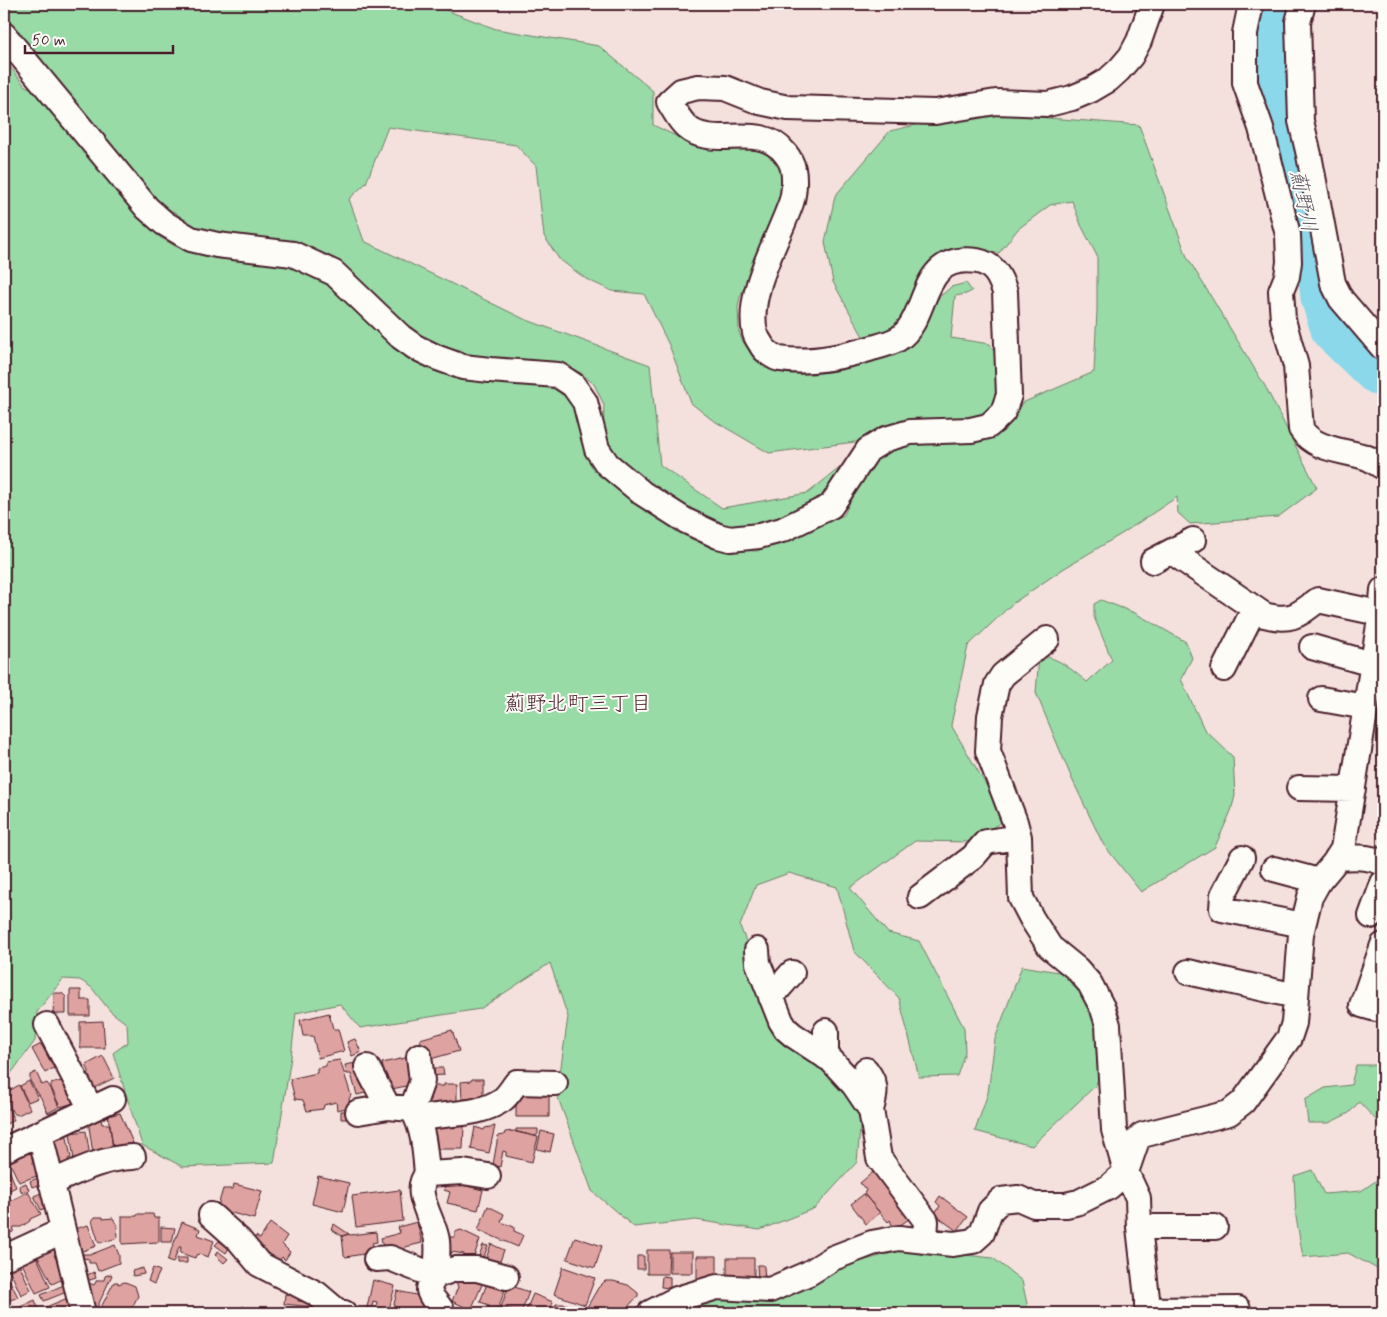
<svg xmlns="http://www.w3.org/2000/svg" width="1387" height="1317" viewBox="0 0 1387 1317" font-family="Mynerve,'Klee One',sans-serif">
<rect width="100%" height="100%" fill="#f4e1dd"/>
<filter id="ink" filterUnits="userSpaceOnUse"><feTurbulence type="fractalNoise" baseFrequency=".02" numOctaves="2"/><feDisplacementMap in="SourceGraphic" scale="10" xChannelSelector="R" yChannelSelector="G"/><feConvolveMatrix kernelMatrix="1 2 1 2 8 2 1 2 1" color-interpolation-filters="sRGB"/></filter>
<g filter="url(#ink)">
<path fill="#98dba6" stroke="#717d68" d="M4 4H443V9L496 29 599 46 653 91V125L701 148H753L764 153 774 160 784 174 782 200 740 297 738 308 739 332 742 340 754 359 770 370 780 372 823 371 910 341 935 301 951 287 966 283 972 291 966 294 955 296 951 338 990 344 996 354 1000 393 996 403 990 410 979 416 897 428 863 441 769 453 711 419 691 403 669 345 644 294 612 291 586 279 559 259 544 236 536 166 516 145 388 127 366 183 349 199 364 241 524 319 650 365 660 465 722 508 808 493 847 462 821 500 761 527 719 526 686 511 636 477 613 456 603 435 604 405 594 384 581 373 558 363 514 364 458 355 433 343 410 328 338 264 313 249 294 244 230 237 192 227 176 213 150 199 4 24Z
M4 59 25 86 38 91 139 216 158 236 175 246 198 253 281 260 332 284 406 350 554 389C569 398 573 404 578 421L698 539 721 549 757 551 844 515C850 502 862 472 870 463 890 441 977 430 1008 424L1022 403 1094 372 1097 310V256L1081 225 1072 201 1050 205 1018 229 999 253 968 251 899 327 866 342 833 282 825 242 835 196 890 131 971 112 1139 125 1187 257 1265 386 1317 488 1278 517 1190 524 1178 513 1177 497 1123 533 1063 569 1012 604 968 646 951 725 1006 819 970 842 915 841 850 888 888 933 919 941 964 1028 965 1052 957 1076 919 1077 899 998 854 951 837 887 789 873 756 885 740 926 768 998 862 1108 857 1162 815 1208 760 1230 696 1220 634 1227 592 1191 557 1095 568 1017 550 963 480 1009 360 1028 340 1004 296 1013 291 1057 274 1163 183 1167 142 1145 113 1053 128 1042 127 1024 110 1011 91 987 80 980 63 979 37 1012 35 1041 4 1083Z
M1101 600 1135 613 1186 642 1192 658 1181 679 1204 729 1233 757 1235 796 1231 811 1215 847 1141 892 1103 844 1072 779 1036 693 1039 656C1058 656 1073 671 1087 682L1112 660 1094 617V604Z
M1022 966 1083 976 1116 1021 1096 1085 1032 1146 975 1131 988 1093 995 1039Z
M1356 1065H1383V1118L1377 1121 1359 1102 1349 1113 1329 1123H1308L1305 1100 1325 1088 1351 1085Z
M1312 1170 1324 1194 1361 1191 1383 1176V1272L1348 1253 1303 1257 1296 1217 1294 1176Z
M909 1249 993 1258 1022 1281 1029 1313H673C702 1301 734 1297 765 1289 813 1276 860 1260 909 1249Z"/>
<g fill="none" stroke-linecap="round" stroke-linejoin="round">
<path stroke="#8bd8ea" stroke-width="35" d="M1284 4 1270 28 1268 72 1272 96 1294 151 1310 229 1318 298 1329 333 1373 375 1383 380"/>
</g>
<path fill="#dea3a0" stroke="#4a1f2b" d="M70 990H81V1000H90V1016H70Z
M54 993H62L66 997V1014H53Z
M329 1013 333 1029H338L344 1051 318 1058 313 1036H303L300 1020Z
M103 1021 105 1048H80V1022Z
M452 1030 459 1051 427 1060 420 1039Z
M355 1039 361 1052 352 1056 347 1042Z
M41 1044 54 1068 45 1073 32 1049Z
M103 1056 114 1078 94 1088 87 1075 89 1074V1071L86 1065Z
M414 1056 411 1085 387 1090 382 1063Z
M340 1060 351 1095 349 1099 351 1107 337 1110 336 1102 324 1105 323 1109 307 1111 303 1100 295 1099 290 1079 317 1073V1068L326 1066V1062Z
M356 1063V1072L365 1071 369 1092 357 1095 351 1074H347L345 1065Z
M429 1068H443L444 1075 429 1076Z
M36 1072 42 1085 47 1083 50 1087 59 1107 48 1113 41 1098 30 1081V1075Z
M472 1079H483V1098L462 1099 461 1082 471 1081Z
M29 1081 38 1098 28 1102 20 1086Z
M61 1081 63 1084 67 1085 74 1103 60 1107 51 1087V1084Z
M444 1084H457V1104L430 1105V1086H444Z
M19 1085 30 1109 18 1115 13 1113 4 1095 9 1093V1091Z
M522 1094H549V1117H516V1098H522Z
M4 1100 14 1120 4 1125Z
M341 1111H347V1119H341Z
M120 1113 133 1143 113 1146 108 1116Z
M94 1117 101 1119 102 1124H110L113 1151 93 1154 88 1120Z
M462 1125 464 1126 463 1149H434V1126Z
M495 1126 489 1153 471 1149 475 1127 484 1130 485 1128Z
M516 1129H538V1134L535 1136 516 1132Z
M86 1131 90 1157 74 1160 70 1133Z
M514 1131 538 1137 532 1162 506 1156V1152L503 1151 500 1167 493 1165 498 1136 504 1135 505 1132Z
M541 1131 554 1134 550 1152 537 1149Z
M66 1132 71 1158 68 1159 69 1165 58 1167 54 1139H59V1133Z
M32 1149 38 1164 35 1167 37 1176 19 1182 7 1157Z
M878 1168 916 1214 896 1228 892 1225 890 1220 888 1222 864 1194 866 1190 860 1183Z
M4 1169 6 1172H10L16 1187 4 1193Z
M318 1176 349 1183 343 1212 312 1204Z
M41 1177 43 1183 32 1187 30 1181Z
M446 1181 483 1190 478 1210 447 1203 450 1192 444 1190Z
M26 1183 29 1190 22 1193 19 1186Z
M234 1184 262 1191 254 1219 217 1209 223 1189H233Z
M400 1190 403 1221 356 1227 352 1196Z
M28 1192 41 1214 30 1219V1221L21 1227H14L13 1232 8 1234 4 1225V1204Z
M41 1193 48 1206 41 1210 34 1196Z
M864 1194 880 1213 866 1224 851 1204Z
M940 1196 968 1217 957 1231 934 1214 940 1206 936 1202Z
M488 1206 504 1214 501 1222 514 1227V1231L523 1235 518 1247 478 1230Z
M138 1214H153L154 1218H159V1242L122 1244V1216H137Z
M95 1217H103V1219L113 1218 117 1225 118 1238 99 1243 92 1221Z
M182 1222 200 1229 198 1235 214 1241 208 1257 199 1254 196 1255 195 1258 180 1253 181 1247H179L173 1263 167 1261Z
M417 1222 422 1243 405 1247V1250L391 1254 384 1252 381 1238 400 1233 398 1227Z
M270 1223 287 1236 282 1244 290 1252 285 1260 282 1257 274 1268 253 1242 256 1236 260 1239Z
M334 1224 349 1234 342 1236 331 1229Z
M88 1225 96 1246 80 1252 74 1236 77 1235 75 1229Z
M161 1227 175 1228 172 1242H161Z
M461 1230 480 1239 472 1262 462 1258 464 1254 451 1252 452 1266 445 1255 449 1246 450 1237H455V1232Z
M376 1232 377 1242 372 1243 373 1246 376 1247 378 1256 364 1258 363 1254 346 1257 344 1255 342 1236 349 1234 350 1235Z
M575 1237 602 1246 595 1268 567 1259Z
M219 1241 229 1248 226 1253 215 1245Z
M491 1244 504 1250 498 1267 485 1262Z
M53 1245 58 1253 54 1255 65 1278 52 1284 36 1253Z
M115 1245 119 1255V1263L98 1271 95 1263H89V1259L83 1258V1254H92Z
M483 1245 488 1246 482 1261 478 1259Z
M647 1250H669L668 1274H647Z
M218 1251 228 1259 224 1263 215 1255Z
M670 1252H693V1273H670Z
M35 1253 50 1287 36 1293 20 1259Z
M637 1256H644V1269H637Z
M697 1256H717V1279H697Z
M177 1258H187V1263H177Z
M727 1258H754V1280L727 1279Z
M19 1264 31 1290 21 1295 9 1269Z
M757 1265H763L764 1267 765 1279H758Z
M563 1267 595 1278 585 1305 554 1294Z
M143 1268 144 1274 133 1276 132 1271Z
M153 1268 160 1271 154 1284 148 1281Z
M5 1271 18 1297 8 1301 4 1292V1272Z
M94 1272 96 1278 84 1282 82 1277Z
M111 1274 112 1275 95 1312 91 1310 85 1289 89 1283 94 1285 97 1280H104L105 1276Z
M459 1276 484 1280 471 1310 452 1301 458 1287 457 1284 455 1283Z
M662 1276 670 1277V1288L661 1287Z
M489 1278 507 1284 497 1312 488 1309 489 1305 480 1302Z
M373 1280 395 1286 388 1313H375L377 1302 373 1301 371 1312H366Z
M605 1281H613L628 1285 638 1293V1296L622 1313H612L607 1309 601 1313H593L587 1307 598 1288Z
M114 1282H118V1284L125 1282 135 1286 138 1296 129 1313H98Z
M66 1284 69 1291 44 1301 41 1295Z
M509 1285 529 1292 521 1313 501 1307Z
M397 1291 421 1296 424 1301 423 1313H392Z
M285 1294 299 1296 298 1301 313 1303V1307L284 1304Z
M533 1294 553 1302 549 1313H525Z
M70 1297 72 1313H49L46 1307Z
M35 1300 40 1313H20L18 1308Z
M556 1304H564L579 1309 577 1313H553Z
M243 1306 251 1313H237Z"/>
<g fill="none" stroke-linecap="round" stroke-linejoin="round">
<g stroke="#4a1f2b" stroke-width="28">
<path id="street" d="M1251 4 1245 33V83L1261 128 1288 235 1289 262 1287 276 1281 291 1283 320 1296 366 1301 429C1314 450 1343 450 1365 457 1372 459 1377 464 1383 467
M1303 4 1298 22 1301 121 1309 155 1333 283 1341 299 1383 348
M4 35 147 208 164 223 191 239 217 245 293 254 334 273 401 337 415 347 438 358 463 367 490 370 558 375 573 385 585 402 597 449 607 464 642 493 686 521 718 536 730 539 759 536 782 530 831 506 868 450 886 439 910 432 971 430 988 426 994 421 1003 412 1009 395 1005 292C1000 277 994 264 977 261 917 252 931 318 898 339 889 344 879 346 869 349 841 357 809 364 780 359 774 358 765 351 762 346 760 342 756 337 755 333 746 292 778 241 791 203 794 195 795 178 793 169 792 163 789 158 785 153 760 122 721 147 692 131 681 124 676 113 669 102L681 91 698 87 725 88 760 102 788 108 935 112 996 102 1048 104 1072 98 1091 90 1108 80 1119 70 1131 56 1139 41 1152 4
M1172 552 1264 615C1291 622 1297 616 1318 600L1383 614
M1153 561 1193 540
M1047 639 1003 675 997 684 990 716 988 751 1015 822 1019 837 1021 898 1032 919 1050 947 1077 969 1090 984 1103 1009 1108 1025 1114 1130 1126 1172 1138 1198 1139 1227 1147 1298V1313
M1312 647 1372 664
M1224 669 1254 609
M1321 699 1366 707
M1299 788 1353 789
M1242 858 1223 895 1222 909 1303 925
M1337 858C1353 857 1369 856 1383 863
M1274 869 1319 881
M920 897 973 857 986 842 1019 837
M1371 916 1383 883
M757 950 758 963 781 1021 786 1029 793 1035 831 1060 854 1085 871 1110 879 1158 926 1221 925 1240
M1188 972 1296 996
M771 997 792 973
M1376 1009 1362 1005 1383 945
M47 1025 91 1109
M826 1031V1057
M367 1067 388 1107 412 1109C424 1128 425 1152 427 1174 411 1193 435 1220 437 1241 438 1248 437 1269 435 1276 433 1281 429 1284 429 1290 430 1298 440 1305 443 1313
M866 1070C877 1085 876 1092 871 1110
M412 1109 422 1081 419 1056
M358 1112 388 1107
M418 1119C446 1112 477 1117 502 1100 508 1096 512 1088 517 1082L555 1083
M40 1134 83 1313
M4 1150 113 1099
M427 1174 463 1172 488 1176
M51 1183C78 1171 103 1158 133 1157
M211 1215 239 1240 259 1264 317 1294 337 1311 344 1313
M1139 1227H1215
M4 1258 62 1231
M376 1259 390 1258 435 1276 455 1269H477L506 1277
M1147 1310 1238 1309
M650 1313 677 1299 717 1287 770 1290 809 1273 833 1258 872 1243 899 1238 953 1244 973 1241 982 1233 990 1211 1001 1200 1018 1198 1034 1205H1066L1079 1202 1109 1187 1126 1172 1137 1140 1142 1135 1229 1113 1243 1102 1289 1038 1294 1023 1301 934 1310 897 1319 881 1334 863 1343 849 1381 613 1383 590"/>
</g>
<use href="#street" stroke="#fdfcf7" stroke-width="24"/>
</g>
</g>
<g text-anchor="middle" stroke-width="4" stroke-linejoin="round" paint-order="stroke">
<g font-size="21" font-style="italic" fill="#5e5664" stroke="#fdfcf7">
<text transform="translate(1304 201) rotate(79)" y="7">薊野川</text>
</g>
<g font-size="21" fill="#4a1f2b" stroke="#fdfcf7">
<text x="578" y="710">薊野北町三丁目</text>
</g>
</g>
<rect width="1387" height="1317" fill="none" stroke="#fdfcf7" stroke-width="20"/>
<rect x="10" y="10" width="1367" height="1297" fill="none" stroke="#4a1f2b" stroke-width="2" filter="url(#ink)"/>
<path d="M25 45v8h148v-8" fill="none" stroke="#4a1f2b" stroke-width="2.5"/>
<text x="32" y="45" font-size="15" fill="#4a1f2b" stroke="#fdfcf7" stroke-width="4" paint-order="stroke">50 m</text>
</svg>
